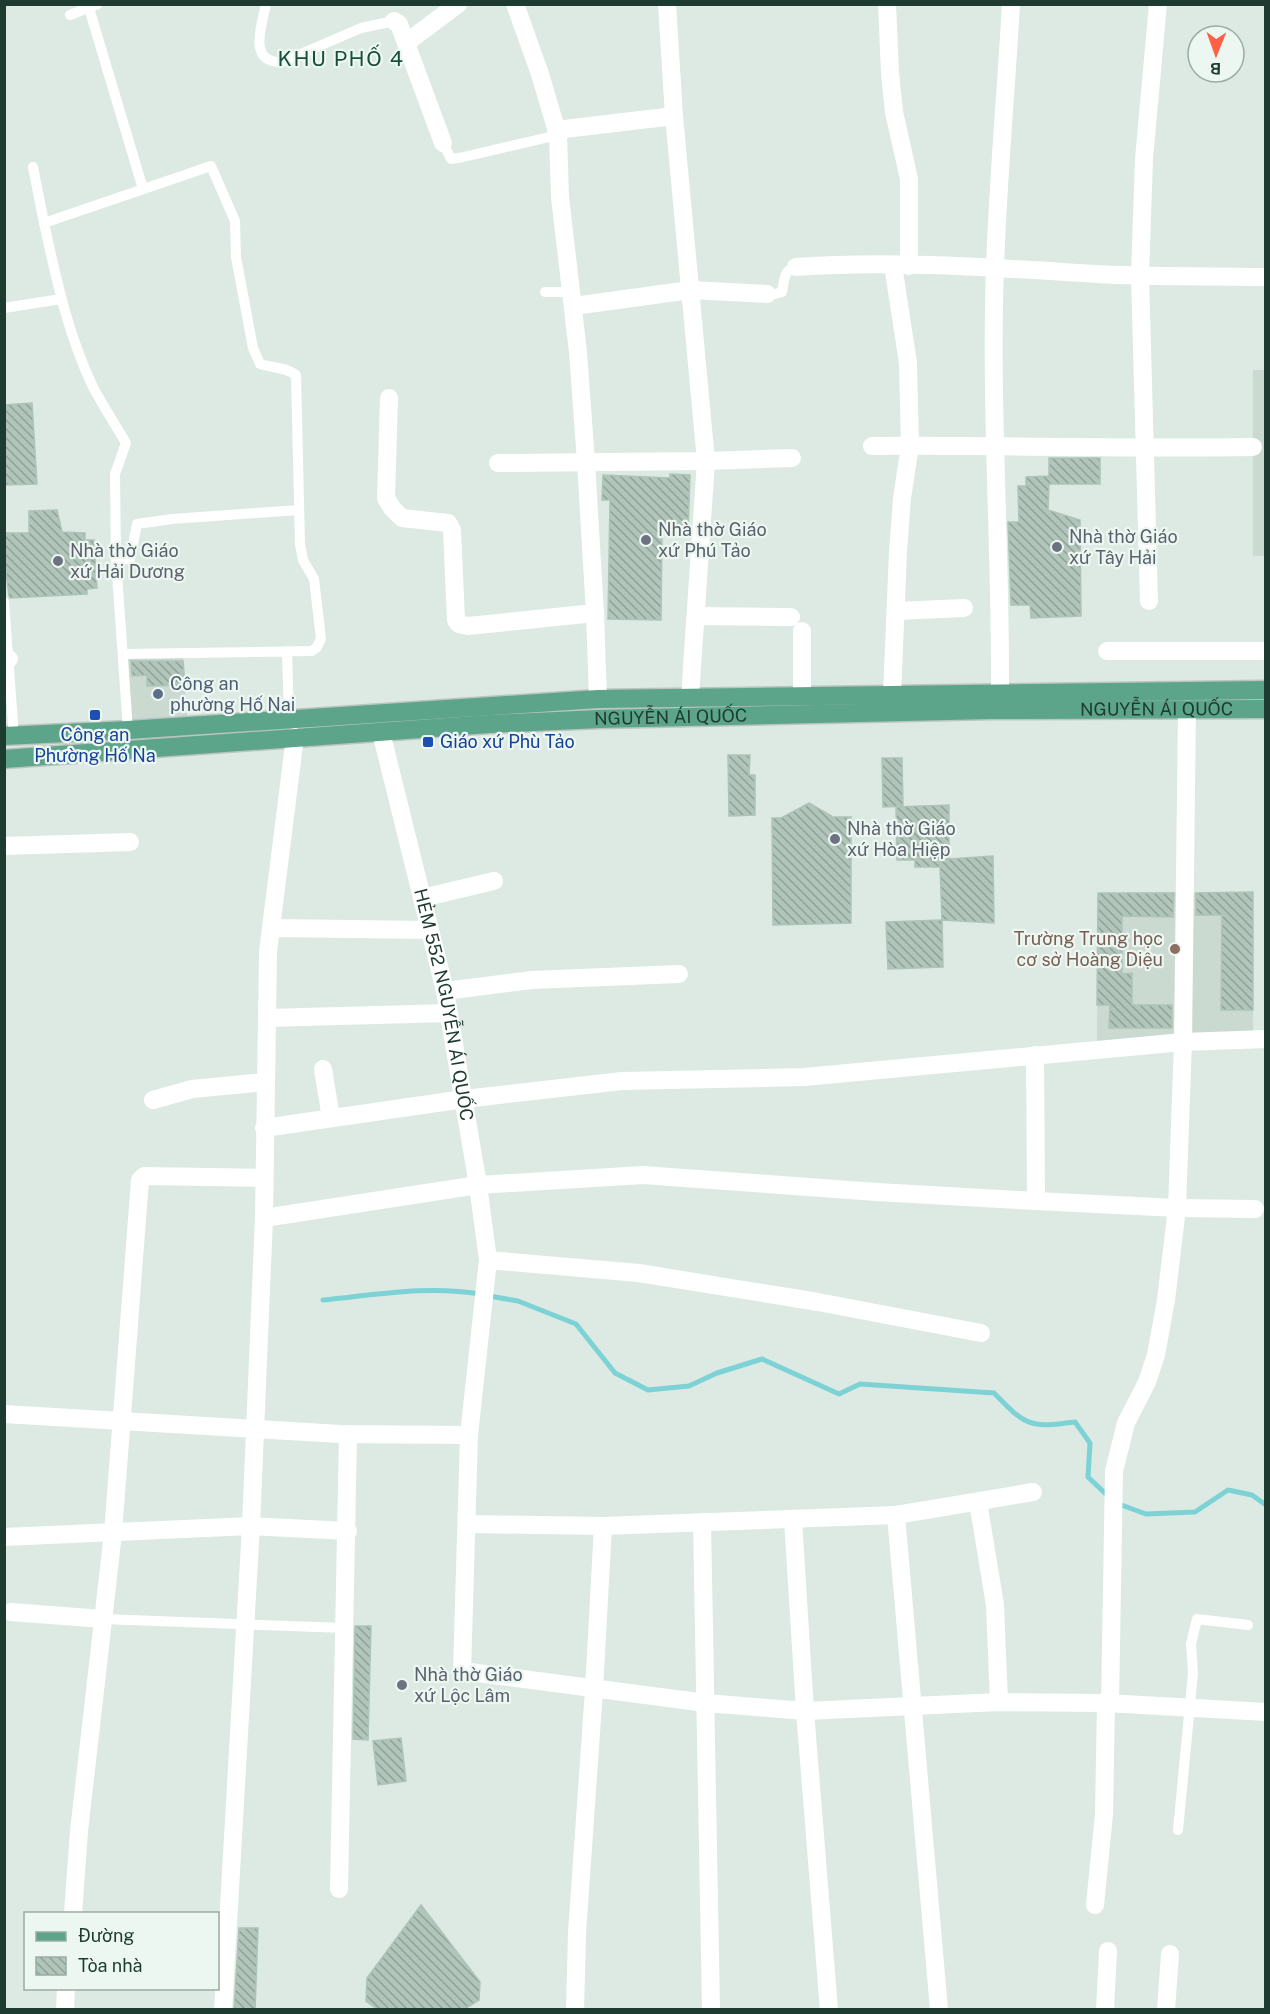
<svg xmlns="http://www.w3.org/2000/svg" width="1270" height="2014" viewBox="0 0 1270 2014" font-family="'Public Sans',sans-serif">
<defs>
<pattern id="building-back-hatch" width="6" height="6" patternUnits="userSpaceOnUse" patternTransform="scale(1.5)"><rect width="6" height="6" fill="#b1c5bb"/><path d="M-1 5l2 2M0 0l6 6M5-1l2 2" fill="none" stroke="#8fa198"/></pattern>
</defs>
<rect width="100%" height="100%" fill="#dceae3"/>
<path fill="#cadad1" d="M1253 370H1265V556H1253Z
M183 657 187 716 131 720 128 658Z
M1253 892V1033L1097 1043 1098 893Z"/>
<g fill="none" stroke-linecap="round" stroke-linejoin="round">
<path stroke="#7dd2d6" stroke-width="5" d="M489 1296 518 1301 576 1324 615 1373 648 1390 689 1386 717 1373 762 1359 839 1394 860 1384 994 1393C1026 1426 1029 1428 1075 1422L1090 1443 1088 1477 1109 1497
M323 1300C375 1295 428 1285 480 1294
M1116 1503 1146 1514 1195 1512 1228 1490 1252 1495 1266 1505"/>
</g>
<path fill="url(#building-back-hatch)" stroke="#aec4b9" stroke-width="1.5" d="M32 403 37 484 4 485V405Z
M1049 458H1100V484H1049L1048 510 1080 520 1081 616 1031 618 1030 605H1011L1008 522H1019L1018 486H1026V477L1049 476Z
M670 474 690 475 688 532 662 531 661 620 608 619 610 500H602L603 475 670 478Z
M57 510 62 532 85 533V540H94L97 588 87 589V594L10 598 9 596 4 555V533H29V511Z
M131 661H183L185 685 147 686V675L132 676Z
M728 755H750L749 775H755V815L729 816Z
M882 758H902L903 806 883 807Z
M809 803 833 817H851V923L773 925 772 818H781Z
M949 805V859L993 856 994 923 942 920 940 867H915V860H897L896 807Z
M1253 892V1010H1221L1222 915H1196V893Z
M1098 893H1174L1173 917 1122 916V974L1132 973V1005H1172V1028H1109L1110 1005H1097Z
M942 920 943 967 888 969 886 922Z
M355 1626H371L368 1740 353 1739Z
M401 1738 406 1781 378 1785 373 1741Z
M421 1905 480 1982 479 2000 463 2010H379L366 2001 367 1978Z
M239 1928H258L255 2010H234Z"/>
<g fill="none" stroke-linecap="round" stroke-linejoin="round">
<g stroke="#bbc4c1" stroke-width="21">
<g id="primary">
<path d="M4 736 128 730 598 699 1266 690"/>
<path id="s2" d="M4 759 489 724 599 719 990 710 1266 709"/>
</g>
</g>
<path stroke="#fff" stroke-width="10" d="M266 4C262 25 247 63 282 62L361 28 394 21
M89 8 143 189
M70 15 98 4
M443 143 451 159 459 158 558 135
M33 167 44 223
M545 292H571
M767 294H775L782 292C784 281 784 269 796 267
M4 308 61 299
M116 560 130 559 137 524 172 519 298 510
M4 602 14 736
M287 651 289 720
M124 654 312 651 317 647 321 639 314 579 303 560 300 544 296 375C286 367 272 368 260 364L253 348 236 257 235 221 211 166 44 223C56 278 68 335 93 387 103 406 115 424 126 443L115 474 116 560 128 730
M103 1619 344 1628
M1178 1830 1193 1673 1191 1644 1197 1619 1248 1625"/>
<g stroke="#fff" stroke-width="18">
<path d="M515 4 540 74 558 135 560 197 578 352 586 462 595 613 598 699"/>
<path d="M667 4 674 116 706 461 690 697"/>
<path d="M887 4 890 73 894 112 909 179V266"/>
<path d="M394 21 399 24 443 143"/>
<path d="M406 43 458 4"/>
<path d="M556 130 674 116"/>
<path d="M796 267C896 260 997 268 1097 274 1153 277 1209 276 1266 277"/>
<path d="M574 306 690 290 767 294"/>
<path d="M389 398 386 498 392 508 402 518 448 523 452 530 456 620 459 624 468 626 595 613"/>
<path d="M872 446C999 445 1126 449 1253 447"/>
<path d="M498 463 706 461 792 458"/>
<path d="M1149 601 1140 275 1144 159 1158 4"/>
<path d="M896 611 964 608"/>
<path d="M696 616 791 617"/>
<path d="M802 631V695"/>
<path d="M1107 651H1266"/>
<path d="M4 659H9"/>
<path d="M1000 693C1001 551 990 409 995 267 998 180 1006 92 1011 4"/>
<path d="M892 695 898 552 902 498 910 446 908 363 893 265"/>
<path id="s1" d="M381 732 445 991 478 1185 488 1260 469 1435 462 1671 706 1703 805 1711 999 1702 1106 1703 1266 1712"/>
<path d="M4 846 130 842"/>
<path d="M422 898 494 881"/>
<path d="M271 928 430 930"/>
<path d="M445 991 532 980 679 974"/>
<path d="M267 1018 449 1013"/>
<path d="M1035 1055 1036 1201"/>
<path d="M323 1069 331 1118"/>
<path d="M153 1100 192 1089 265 1082"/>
<path d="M264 1128 464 1099 622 1081 804 1077 1183 1042 1266 1039"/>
<path d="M264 1218 478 1185 643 1175 877 1192 1036 1201 1177 1208 1255 1209"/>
<path d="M488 1260 639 1273 818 1302 981 1333"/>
<path d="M4 1414 340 1434 469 1435"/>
<path d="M978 1502 995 1605 999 1702"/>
<path d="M896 1515 939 2010"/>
<path d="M793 1520 805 1711 829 2010"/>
<path d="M702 1522 711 2010"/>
<path d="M467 1524 603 1526 896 1515 1033 1492"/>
<path d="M4 1537 251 1526 348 1531"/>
<path d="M11 1612 103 1619"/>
<path d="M1110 1704 1114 1471 1126 1423 1147 1382 1156 1355 1166 1300 1177 1208 1183 1042 1187 709"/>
<path d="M339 1889 348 1434"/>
<path d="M1095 1905 1104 1814 1106 1703"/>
<path d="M73 1914 79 1831 113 1533 140 1180 144 1176 264 1178"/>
<path d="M65 2010 66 1988"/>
<path d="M223 2010 251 1526 264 1218 268 952 295 737"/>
<path d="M575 2010 577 1933 594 1690 603 1526"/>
<path d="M1105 2010 1108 1951"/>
<path d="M1166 2010 1170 1954"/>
</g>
<use href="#primary" stroke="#5ca58b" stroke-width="18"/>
</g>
<g fill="#6b7280" stroke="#edf7f1" stroke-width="2">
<circle cx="646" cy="540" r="6"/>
<circle cx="1057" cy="547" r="6"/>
<circle cx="58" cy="561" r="6"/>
<circle cx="835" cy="839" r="6"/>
<circle cx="402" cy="1685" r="6"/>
</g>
<circle fill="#5c6f8a" stroke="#edf7f1" stroke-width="2" cx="158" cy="694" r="6"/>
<g fill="#1a4fb4" stroke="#edf7f1" stroke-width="2">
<rect x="89" y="709" width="12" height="12" rx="3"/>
<rect x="422" y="736" width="12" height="12" rx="3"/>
</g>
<circle fill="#8d6e63" stroke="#edf7f1" stroke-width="2" cx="1175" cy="949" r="6"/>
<g text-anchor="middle" stroke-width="4.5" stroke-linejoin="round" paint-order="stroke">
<g font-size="18" fill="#5b616d" stroke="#edf7f1" text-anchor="start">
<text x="658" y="536">Nhà thờ Giáo<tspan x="658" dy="21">xứ Phú Tảo</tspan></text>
<text x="1069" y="543">Nhà thờ Giáo<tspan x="1069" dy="21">xứ Tây Hải</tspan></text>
<text x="70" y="557">Nhà thờ Giáo<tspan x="70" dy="21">xứ Hải Dương</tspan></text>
<text x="847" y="835">Nhà thờ Giáo<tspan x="847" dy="21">xứ Hòa Hiệp</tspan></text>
<text x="414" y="1681">Nhà thờ Giáo<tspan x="414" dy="21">xứ Lộc Lâm</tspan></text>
</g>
<g font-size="18" fill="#4e5e75" stroke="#edf7f1" text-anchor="start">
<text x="170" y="690">Công an<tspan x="170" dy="21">phường Hố Nai</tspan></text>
</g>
<g font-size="18" fill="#1d3b30" stroke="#edf7f1">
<text dy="6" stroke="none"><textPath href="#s2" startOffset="1154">NGUYỄN ÁI QUỐC</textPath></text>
<text dy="6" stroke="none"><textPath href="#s2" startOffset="668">NGUYỄN ÁI QUỐC</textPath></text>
<text dy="6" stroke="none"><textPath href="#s1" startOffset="280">HẺM 552 NGUYỄN ÁI QUỐC</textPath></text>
</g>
<g font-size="18" fill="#164399" stroke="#edf7f1">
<text x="95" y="741">Công an<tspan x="95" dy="21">Phường Hố Na</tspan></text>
<text x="440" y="748" text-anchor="start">Giáo xứ Phù Tảo</text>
</g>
<g font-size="18" fill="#785e54" stroke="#edf7f1" text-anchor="end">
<text x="1163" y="945">Trường Trung học<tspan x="1163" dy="21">cơ sở Hoàng Diệu</tspan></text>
</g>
<g font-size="21" letter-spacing="1.5" fill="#174f3c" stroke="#edf7f1">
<text x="341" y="66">KHU PHỐ 4</text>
</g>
</g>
<rect width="1270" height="2014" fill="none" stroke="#1d3b30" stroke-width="12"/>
<rect x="24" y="1912" width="195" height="78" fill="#edf7f1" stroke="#9aaca4" stroke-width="1.5"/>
<rect x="36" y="1932" width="30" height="9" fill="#5ca58b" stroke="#9aaca4" stroke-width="1.5"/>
<text x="78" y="1942" font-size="18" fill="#1d3b30">Đường</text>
<rect x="36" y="1957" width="30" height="18" fill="url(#building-back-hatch)" stroke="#9aaca4" stroke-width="1.5"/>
<text x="78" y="1972" font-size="18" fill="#1d3b30">Tòa nhà</text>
<g transform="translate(1216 54) rotate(181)"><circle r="28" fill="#edf7f1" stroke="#9aaca4" stroke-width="1.5"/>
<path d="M0-4.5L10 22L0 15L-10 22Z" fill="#ff6146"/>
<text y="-9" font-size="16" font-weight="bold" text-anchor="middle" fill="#1d3b30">B</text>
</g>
</svg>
